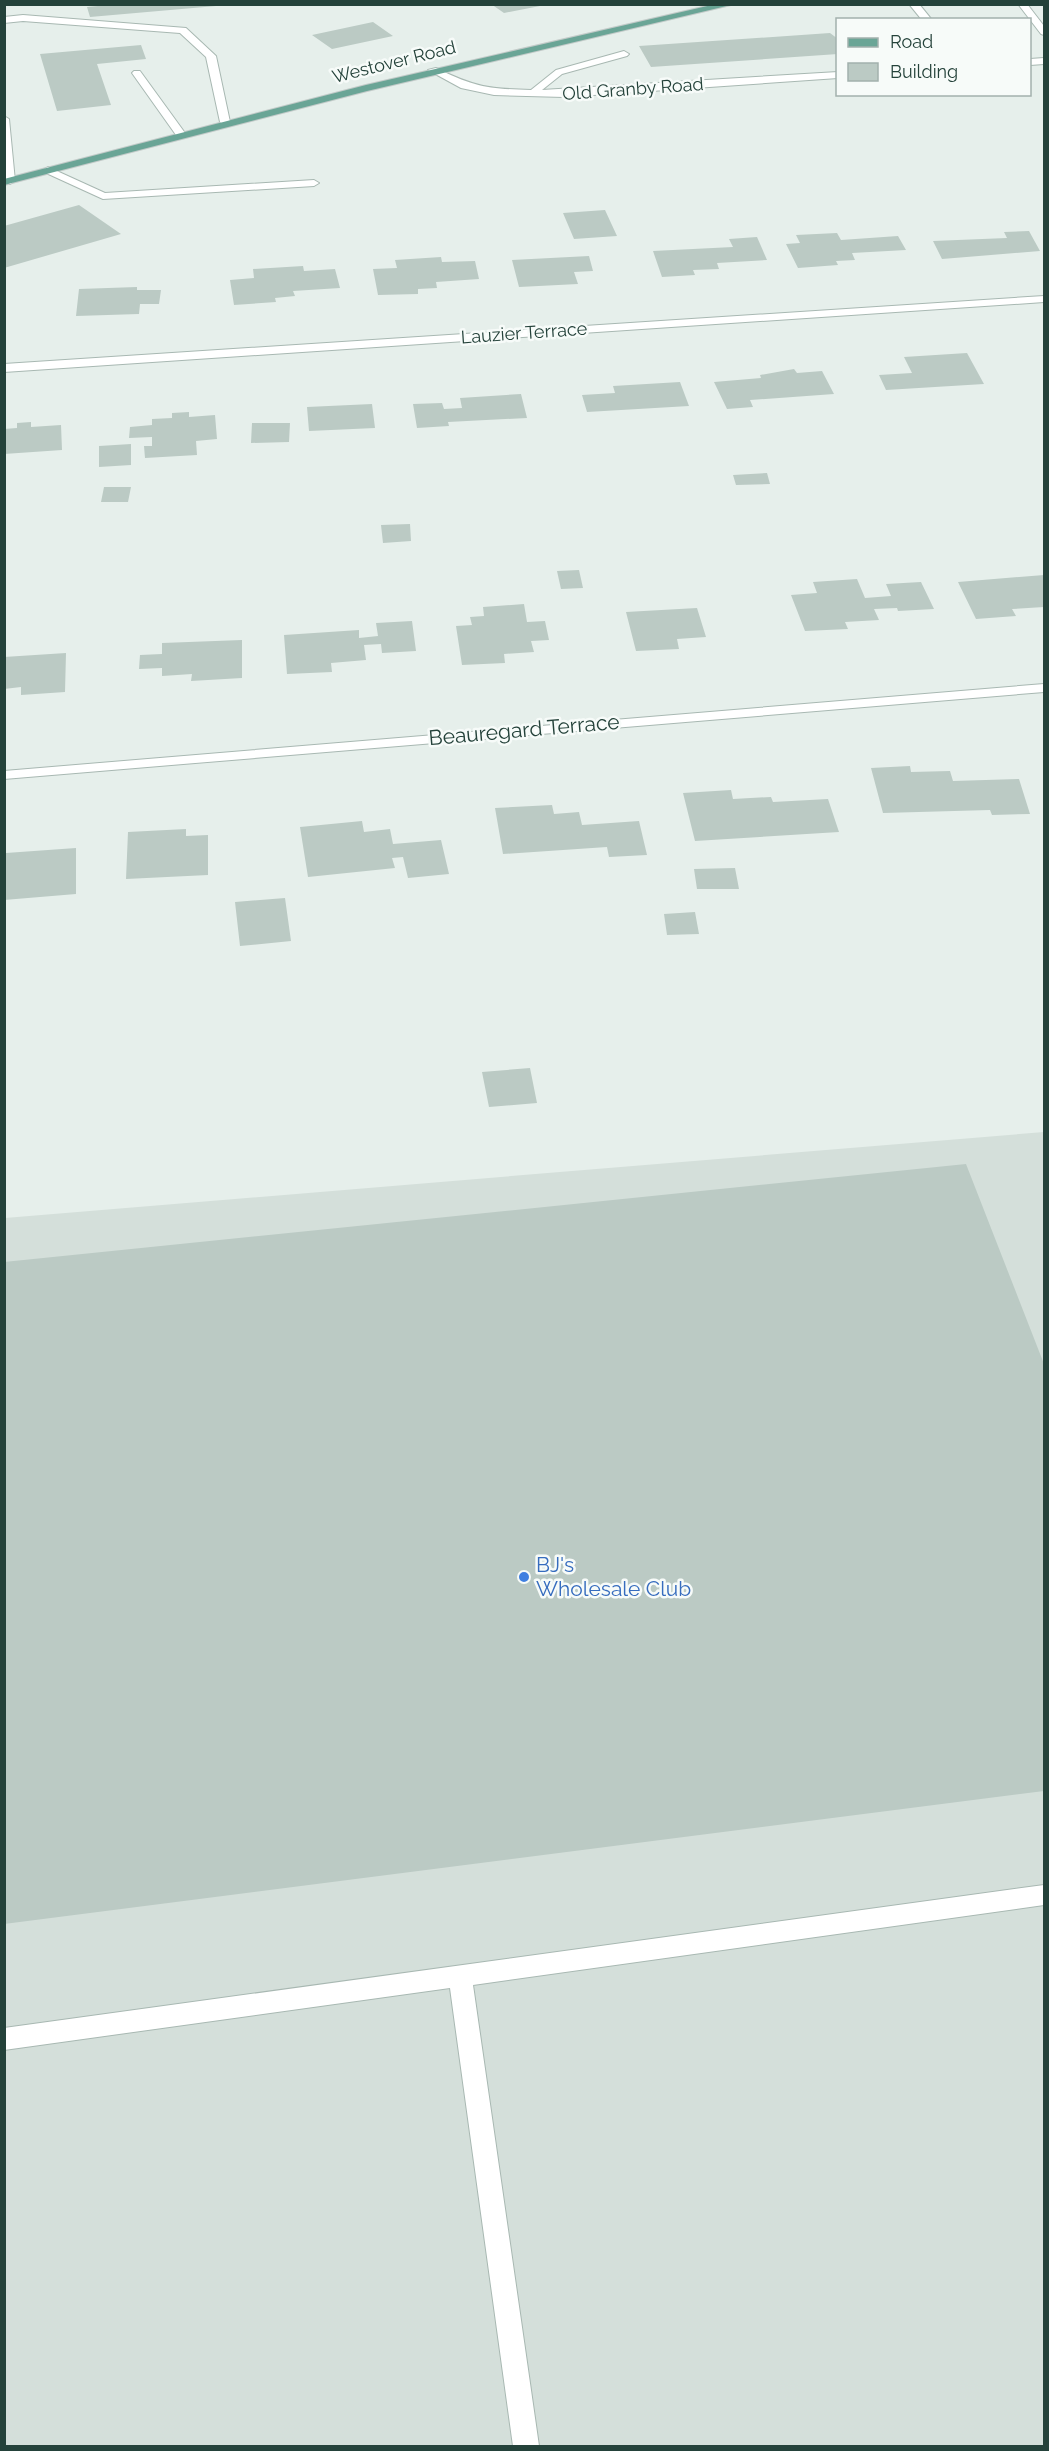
<svg xmlns="http://www.w3.org/2000/svg" width="1049" height="2451" viewBox="0 0 1049 2451" font-family="Raleway,sans-serif">
<rect width="100%" height="100%" fill="#e6efeb"/>
<path fill="#d4dfda" d="M1044 1132V2446H5V1218Z"/>
<path fill="#bbcac4" d="M119 4H216V6L90 17 87 7Z
M491 4H540V6L504 13Z
M373 22 393 36 332 49 312 35Z
M830 33 838 39V54L651 67 639 46Z
M141 45 146 59 97 64 111 105 57 111 40 54Z
M79 205 121 234 4 268V226Z
M605 210 617 236 574 239 563 213Z
M1029 231 1040 251 942 259 933 241 1007 238 1004 232Z
M837 233 841 240 898 236 906 250 852 253 855 260 836 261 838 265 798 268 786 244 800 243 796 235Z
M757 237 767 260 717 263 719 269 693 270 695 275 662 277 653 251 733 247 729 239Z
M589 256 593 271 574 272 578 284 519 287 512 260Z
M441 257 442 262 475 261 479 279 436 282 437 288 418 289V294L378 295 373 269 397 268 395 260Z
M303 266 304 271 335 269 340 288 293 291 295 296 275 298 276 302 234 305 230 280 254 278 253 269Z
M137 287V290H161L159 304H140L139 314 76 316 79 289Z
M967 353 984 384 886 390 879 375 912 373 904 357Z
M794 369 797 373 822 371 834 394 750 400 753 407 727 409 714 382 761 378 760 375Z
M680 382 689 406 587 412 582 395 615 393 613 386Z
M521 394 527 418 448 422 449 426 417 428 413 404 442 403 444 409 462 408 460 398Z
M372 404 375 428 309 431 307 407Z
M189 412V417L215 415 217 439 196 441 197 455 145 458 144 446H152V437L129 438 130 427 152 425V419L172 418V413Z
M31 422V427L61 425 62 450 4 454V429L17 428V423Z
M252 423H290L289 442 251 443Z
M131 444V465L99 467V446Z
M767 473 770 484 736 485 733 475Z
M104 487H131L128 502H101Z
M410 524 411 541 383 543 381 525Z
M579 570 583 588 561 589 557 571Z
M1044 575V607L1012 609 1016 616 976 619 958 582Z
M857 579 865 598 891 596 886 584 921 582 934 609 898 611 897 608 874 609 879 620 845 622 848 629 805 631 791 595 817 593 813 582Z
M524 604 527 622 545 621 549 640 531 641 534 652 504 654 505 663 462 665 456 626 472 625 470 617 484 616 483 607Z
M697 608 706 637 677 639 679 649 636 651 626 612Z
M412 621 416 651 382 653 381 644 364 645 366 660 331 663 332 672 287 674 284 635 359 630V638L378 636 376 623Z
M242 640V678L191 681 192 674 162 676V668L139 669 140 655 162 654V643Z
M66 653 65 692 21 695V687L4 689V657Z
M910 766 911 772 950 771 953 781 1019 779 1030 814 992 815 990 810 883 813 871 768Z
M731 790 733 799 771 797 773 802 828 799 839 832 695 841 683 793Z
M552 805 554 814 579 812 582 825 639 821 647 855 609 857 607 847 503 854 495 808Z
M362 821 364 832 390 829 393 844 441 840 449 874 408 878 403 857 392 858 395 868 308 877 300 827Z
M186 829V836L208 835V875L126 879 128 832Z
M76 848V894L4 900 6 853Z
M735 868 739 889H697L694 869Z
M285 898 291 941 240 946 235 902Z
M695 912 699 934 667 935 664 914Z
M530 1068 537 1103 489 1107 482 1072Z
M966 1164 1044 1364V1791L4 1924V1262Z"/>
<g fill="none" stroke-linecap="round" stroke-linejoin="round">
<g stroke="#a8b8b2" stroke-width="2">
<path id="minor" d="M909 4H919L932 20H922Z
M1018 4H1027L1044 26V35L1041 34Z
M23 15 186 28 216 56 230 122 225 125 220 122 206 57 180 33 23 21 4 23V17Z
M624 51 629 54 627 56 562 74 542 90 838 72V78L564 97 494 95 461 88 428 70 436 68C474 87 489 89 531 90L556 70Z
M1044 58V64L1030 65V59Z
M134 71H140L185 133 184 135H176L132 73Z
M4 116 9 119 15 181 10 184 4 178Z
M48 167 105 193 314 180 319 183 314 186 103 199 44 172 43 170Z
M1044 296V302L4 372V364Z
M1044 684V692L4 779V771Z
M1044 1885V1905L473 1985 539 2446H513L450 1988 4 2050V2028Z"/>
</g>
<g stroke="#c2cac8" stroke-width="2">
<path id="major" d="M716 4H735L367 91 4 185V179L366 85Z"/>
</g>
<use href="#minor" fill="#fff" fill-rule="evenodd"/>
<use href="#major" fill="#6aa596" fill-rule="evenodd"/>
</g>
<circle fill="#3f7fe0" stroke="#f7fbf9" stroke-width="2" cx="524" cy="1577" r="6"/>
<g text-anchor="middle" stroke-width="5" stroke-linejoin="round" paint-order="stroke">
<g font-size="18" fill="#24423a" stroke="#f7fbf9">
<text transform="translate(394 62) rotate(-14)" y="6">Westover Road</text>
<text transform="translate(633 89) rotate(-4)" y="6">Old Granby Road</text>
<text transform="translate(524 333) rotate(-4)" y="6">Lauzier Terrace</text>
</g>
<g font-size="21" fill="#24423a" stroke="#f7fbf9">
<text transform="translate(524 730) rotate(-5)" y="7">Beauregard Terrace</text>
</g>
<g font-size="21" fill="#366cbe" stroke="#f7fbf9" text-anchor="start">
<text x="536" y="1572">BJ's<tspan x="536" dy="24">Wholesale Club</tspan></text>
</g>
</g>
<rect width="1049" height="2451" fill="none" stroke="#24423a" stroke-width="12"/>
<rect x="836" y="18" width="195" height="78" fill="#f7fbf9" stroke="#a3b1ad" stroke-width="1.5"/>
<rect x="848" y="38" width="30" height="9" fill="#6aa596" stroke="#a3b1ad" stroke-width="1.5"/>
<text x="890" y="48" font-size="18" fill="#24423a">Road</text>
<rect x="848" y="63" width="30" height="18" fill="#bbcac4" stroke="#a3b1ad" stroke-width="1.5"/>
<text x="890" y="78" font-size="18" fill="#24423a">Building</text>
</svg>
